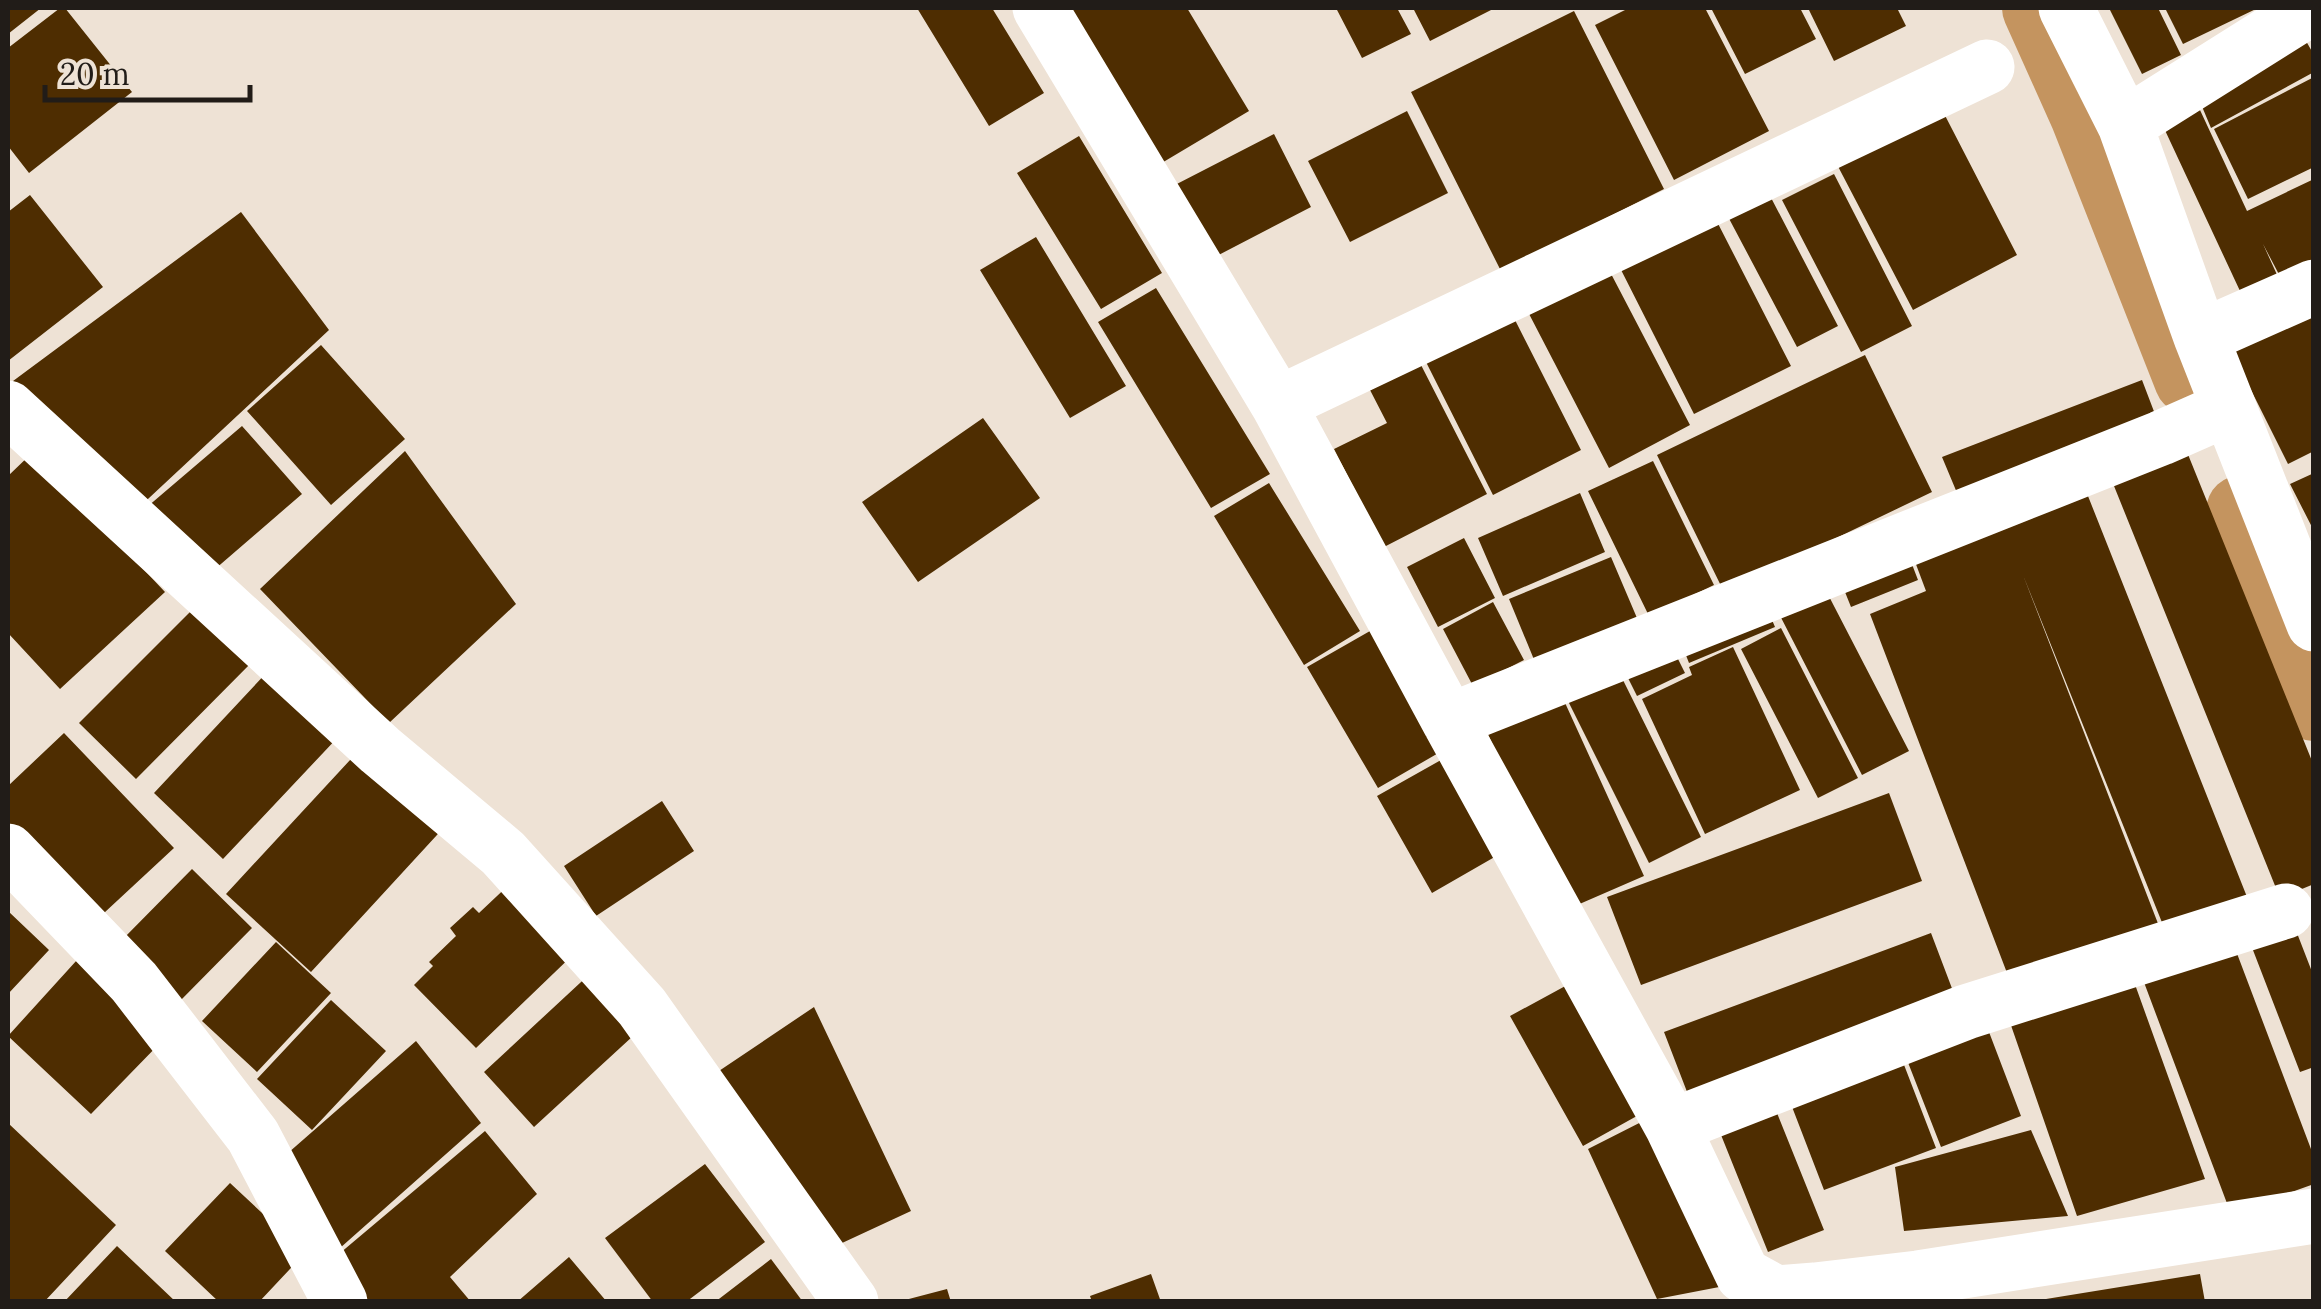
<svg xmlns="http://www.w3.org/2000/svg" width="2321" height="1309" viewBox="0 0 2321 1309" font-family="Lora,serif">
<rect width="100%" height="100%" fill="#eee2d5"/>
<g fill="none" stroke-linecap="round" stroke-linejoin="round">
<path stroke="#c4945f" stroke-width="72" d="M2038 8 2086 115 2190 379
M2242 511 2314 705"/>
</g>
<path fill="#4e2d01" d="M8 8H41L8 34Z
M60 8H65L132 92 29 173 8 146V48Z
M917 8H992L1044 93 989 126Z
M1060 8H1187L1249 111 1155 167Z
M1336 8H1397L1411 34 1362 58Z
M1413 8H1495L1430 41Z
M1629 8H1705L1769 131 1674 180 1595 25Z
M1711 8H1800L1816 39 1745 74Z
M1808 8H1897L1906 26 1834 61Z
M2109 8H2158L2181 55 2142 74Z
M2165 8H2258L2183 44Z
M1574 11 1664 189 1501 271 1411 92Z
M2298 27 2314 55V72L2211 128 2193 85Z
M2314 77V167L2248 199 2214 129Z
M2193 95 2247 211 2314 179V270L2284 284 2263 244 2284 290 2247 306 2156 111Z
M1936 98 2017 255 1913 310 1831 153Z
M1407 111 1448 193 1350 242 1308 161Z
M1274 134 1311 207 1209 260 1171 187Z
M1079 136 1162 273 1101 309 1017 173Z
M1834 174 1912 326 1861 352 1782 200Z
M1767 190 1838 326 1797 347 1725 211Z
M30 195 103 287 8 361V212Z
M1710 208 1791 366 1694 414 1614 256Z
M241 212 329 330 134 512 9 384Z
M1036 237 1126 386 1070 418 980 270Z
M1608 268 1690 425 1609 468 1527 310Z
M1156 288 1270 474 1211 508 1098 322Z
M2314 304V451L2288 464 2229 346Z
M1514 318 1581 450 1493 495 1426 362Z
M321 345 405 439 331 505 247 411Z
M1865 355 1932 492 1724 592 1657 455Z
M1421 365 1487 494 1384 547 1334 449 1387 423 1370 390Z
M2142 380 2158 422 1960 500 1942 457Z
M983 418 1040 498 918 582 862 502Z
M242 426 302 494 207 576 147 507Z
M405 451 516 604 389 723 260 589Z
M33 452 165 592 60 689 8 633V476Z
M2187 452 2314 766V884L2280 898 2112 481Z
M1653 461 1714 585 1649 616 1588 491Z
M2314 473V531L2290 484Z
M1269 483 1360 631 1304 665 1214 516Z
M2086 491 2251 907 2169 940 2023 575 2164 939 2012 986 1870 614 1926 591 1911 551Z
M1580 493 1605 552 1503 596 1478 538Z
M1464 538 1495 598 1438 627 1407 567Z
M1905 546 1918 580 1851 607 1837 572Z
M1611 557 1637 618 1535 662 1509 599Z
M1820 579 1909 751 1862 775 1773 602Z
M202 600 258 656 136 779 79 723Z
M1764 601 1775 627 1689 663 1678 635Z
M1493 602 1524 660 1473 686 1443 629Z
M1384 623 1454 744 1378 788 1307 667Z
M1781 628 1858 778 1818 798 1741 649Z
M1666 635 1685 673 1637 696 1618 658Z
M1733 647 1800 790 1705 834 1642 699 1692 675 1689 667Z
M270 669 340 735 223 859 154 793Z
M1619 672 1701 837 1649 863 1567 699Z
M1561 694 1644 876 1568 909 1480 717Z
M64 733 174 848 90 926 8 840V786Z
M363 746 448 823 311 972 226 894Z
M1457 751 1512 847 1432 893 1377 796Z
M1889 793 1922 881 1641 985 1607 897Z
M662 801 694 851 596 916 564 866Z
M192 869 252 928 180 1001 120 942Z
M514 880 580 948 476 1048 414 985 433 966 429 962 456 936 450 928 473 907 479 913Z
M8 911 49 950 8 994Z
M2290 915 2314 977V1067L2300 1072 2246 932Z
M1931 933 1956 999 1689 1097 1664 1032Z
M2230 935 2314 1157V1184L2231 1214 2139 969Z
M276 942 331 993 257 1072 202 1021Z
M77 960 163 1040 91 1114 8 1036Z
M2128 965 2205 1179 2077 1216 2005 1008Z
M594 970 645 1025 534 1127 484 1072Z
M1580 978 1653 1107 1583 1146 1510 1016Z
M331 1000 386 1051 312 1130 257 1079Z
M814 1007 911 1211 827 1250 707 1079Z
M1981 1011 2021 1116 1941 1147 1900 1042Z
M416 1041 481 1123 331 1256 288 1153Z
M1896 1044 1936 1148 1824 1190 1784 1086Z
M1769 1093 1824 1230 1768 1252 1713 1115Z
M1657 1114 1740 1283 1657 1299 1588 1149Z
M8 1123 116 1225 44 1302H10L8 1299Z
M2031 1130 2068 1216 1904 1231 1895 1167Z
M485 1131 537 1194 450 1277 471 1302H352L333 1259Z
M705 1164 765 1242 686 1302H653L605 1238Z
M230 1183 305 1253 259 1302H219L165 1251Z
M117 1246 176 1302H64Z
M569 1257 607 1302H517Z
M771 1259 803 1302H715Z
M1151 1274 1161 1302H1092L1090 1296Z
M2200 1274 2205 1302H2046V1299Z
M947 1289 951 1302H905V1300Z"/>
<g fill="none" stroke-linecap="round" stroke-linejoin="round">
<path stroke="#fff" stroke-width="55" d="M1040 8 1278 404 1449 721 1672 1126 1743 1275 1776 1293 1815 1290 1918 1278 2314 1216
M2066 8 2125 125 2201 337 2314 624
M2125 125 2311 8
M2201 337 2314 287
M1278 404 1987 67
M8 408 380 750 503 853 642 1007 851 1302
M1449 721 2161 438 2229 408
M8 851 134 982 253 1136 340 1302
M1672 1126 1966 1012 2286 911"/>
</g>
<rect width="2321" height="1309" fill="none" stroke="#211c18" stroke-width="20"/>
<path d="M45 85v15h205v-15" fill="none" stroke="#211c18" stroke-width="5"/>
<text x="60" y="85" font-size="30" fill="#211c18" stroke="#eee2d5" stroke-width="8" paint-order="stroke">20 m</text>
</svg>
